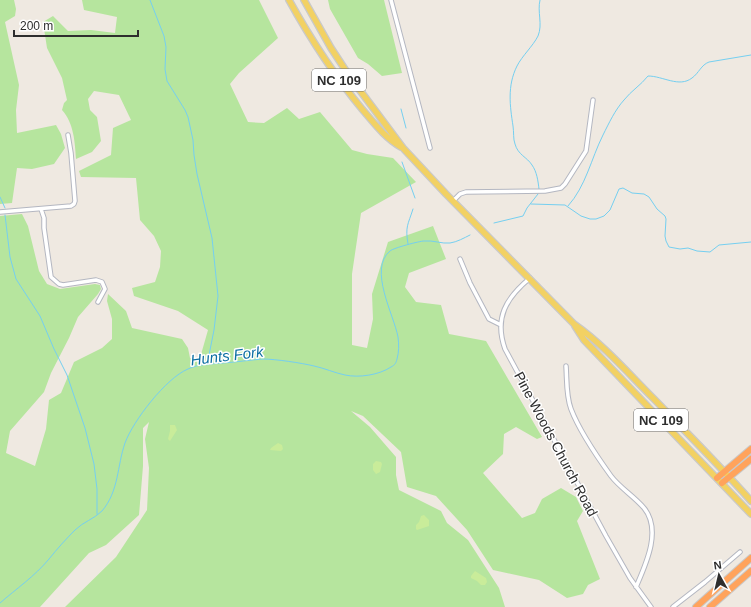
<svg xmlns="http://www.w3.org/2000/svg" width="751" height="607" viewBox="0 0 751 607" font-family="Arial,sans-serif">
<rect width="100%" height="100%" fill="#efe9e1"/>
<path fill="#b6e59e" d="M0 0H14L16 9 15 16 5 22 19 85 16 110 17 133 56 125 61 134 65 148 54 164 32 169 17 168 12 203 0 204Z
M82 0H259L278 38 239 73 230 84 248 122 264 123 287 108 299 119 320 112 352 150 367 154 393 158 416 182 361 213 352 274V345L367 348 373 319 372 294 388 242 433 226 446 259 409 273 405 287 416 302 441 305 449 334 486 341 542 437 537 439 516 427 504 434 503 454 483 473 522 518 535 513 542 499 561 488 576 497 583 511 577 521 600 579 588 585 583 594 567 598 539 580 493 570 467 530 436 496 407 487 401 452 363 416 351 411 370 427 396 457V475L399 490 441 511 447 523 468 540 499 588 505 607H65L116 557 147 510 149 468 145 439 149 422 143 428V466L139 515 106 545 89 553 40 607H0V216L22 214 28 226 39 271 47 284 60 289 95 284 100 285 101 289 98 294 78 317 69 338 51 373 44 392 10 431 6 453 35 466 46 429 49 400 61 393 74 362 102 348 112 339V319L107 301 108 294 126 311 132 328 182 339 188 348 190 358H200L208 330 178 311 134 296 132 288 155 282 160 267 161 251 154 236 140 220 136 178 81 177 79 171 111 155 113 128 131 120 119 95 94 91 88 99 90 110 97 117 101 141 92 152 76 159C75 143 74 123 62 110L64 103 67 100 62 78 47 48 43 22 53 16 68 31 91 30 115 33 117 17 84 10Z
M328 0H384L402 73 382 76 368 64 358 58 330 9Z"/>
<path fill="#c9ec9a" d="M170 425H175L177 430 170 441 168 439 170 431Z
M278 443 282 445 283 449 281 451 270 450 271 448Z
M376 461 381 462 382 464 380 472 376 474 373 470V464Z
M424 515 429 520V526L417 530 416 529V525L419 522 421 516Z
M475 571 486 578 487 582 485 585H481L477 581 471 578V576Z"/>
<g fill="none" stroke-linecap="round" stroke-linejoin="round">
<path stroke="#75cff0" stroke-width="1" d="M150 0 164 36 166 47 165 69 167 81 185 110 188 117 193 140 194 155 197 174 212 238 218 296 214 330 207 365
M401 109 406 128
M402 162 415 198
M539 189C538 181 537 172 532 165 527 157 518 155 515 144 513 139 514 132 513 126 510 106 507 86 517 66 522 56 533 46 538 36 543 24 537 12 540 0
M0 197 5 208
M531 204 565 205 581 216 590 219H596L604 216 610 210 619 189 623 188 632 193 644 194 649 197 657 209 665 216 666 219 665 236 666 241 669 247 680 249 688 248 697 251 710 252 719 245 751 242
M568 206C586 186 591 159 603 135 609 123 615 110 624 100 631 91 641 85 648 76 663 76 679 88 692 78 699 73 701 65 709 62L751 55
M5 215 10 257 16 279 40 316 54 349 67 375 85 428 94 464 97 489V514
M494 223 523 216 527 208 538 194
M408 244C405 226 408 225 413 209
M0 603C16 589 35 576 49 559 57 549 66 539 75 530 83 522 94 519 102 511 119 491 117 466 125 443 133 421 166 378 188 369 198 364 212 364 223 363 237 362 250 360 263 359 275 359 302 363 314 366 324 368 335 373 345 375 359 378 379 375 391 367 395 365 396 363 397 359 399 352 399 345 398 337 394 315 368 269 390 251 393 248 420 241 424 241 433 240 442 244 450 243 457 242 464 238 470 235"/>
<g stroke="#b4b7c1" stroke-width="5.5">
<path id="street" d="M391 0 430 148
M453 201 460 194 466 192 545 191 561 188 565 184 586 151 593 100
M41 209 44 218V228L51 277 59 284 63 285 96 280 102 282 105 289 98 302
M0 212 71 206 74 204 75 201 71 153 68 135
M460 259 470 283 489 319 501 325
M530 278C506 298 494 318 505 349L606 536 630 578 651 607
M566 366C567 380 566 396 571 409 579 430 598 458 611 476 620 488 634 496 644 508 662 530 646 564 636 587
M673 607 705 582 740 552"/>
</g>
<g stroke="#c9c9c9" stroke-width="8">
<path id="primary" d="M289 0C310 38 334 75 362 109 374 123 385 138 401 147
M304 0 331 48 350 77 403 148 446 194 574 324C604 345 628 373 654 399 687 433 720 466 751 501
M575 326 584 340 751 514"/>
</g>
<g stroke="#c9c9c9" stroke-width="8">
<path id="highway" d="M717 478 751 449
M722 483 751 459
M696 607 751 558
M710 607 751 571"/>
</g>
<use href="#street" stroke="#fff" stroke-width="3.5"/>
<use href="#primary" stroke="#f2d163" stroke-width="5.5"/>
<use href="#highway" stroke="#ffa35c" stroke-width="6"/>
</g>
<g text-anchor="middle" stroke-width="3" stroke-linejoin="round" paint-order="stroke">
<g fill="#fff" stroke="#6d6d6d" stroke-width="1">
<rect x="312" y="69" width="54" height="22" rx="3"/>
<rect x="634" y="409" width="54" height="22" rx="3"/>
</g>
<g font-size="13" font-weight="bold" fill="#2e2e2e">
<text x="339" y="85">NC 109</text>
<text x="661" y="425">NC 109</text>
</g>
<g font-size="14" fill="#2e2e2e" stroke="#fff">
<text transform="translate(556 444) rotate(62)" y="5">Pine Woods Church Road</text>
</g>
<g font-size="15" font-style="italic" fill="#0d6fa3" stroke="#fff">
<text transform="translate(227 356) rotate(-7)" y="5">Hunts Fork</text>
</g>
</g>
<g transform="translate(719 575) rotate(352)" stroke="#ffffff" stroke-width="3" paint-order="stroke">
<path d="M0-3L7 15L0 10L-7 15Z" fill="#2e2e2e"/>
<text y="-6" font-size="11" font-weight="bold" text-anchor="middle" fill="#2e2e2e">N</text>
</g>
<path d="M14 30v6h124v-6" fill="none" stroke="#2e2e2e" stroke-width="2"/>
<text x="20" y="30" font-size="12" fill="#2e2e2e" stroke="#ffffff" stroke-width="3" paint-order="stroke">200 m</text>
</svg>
